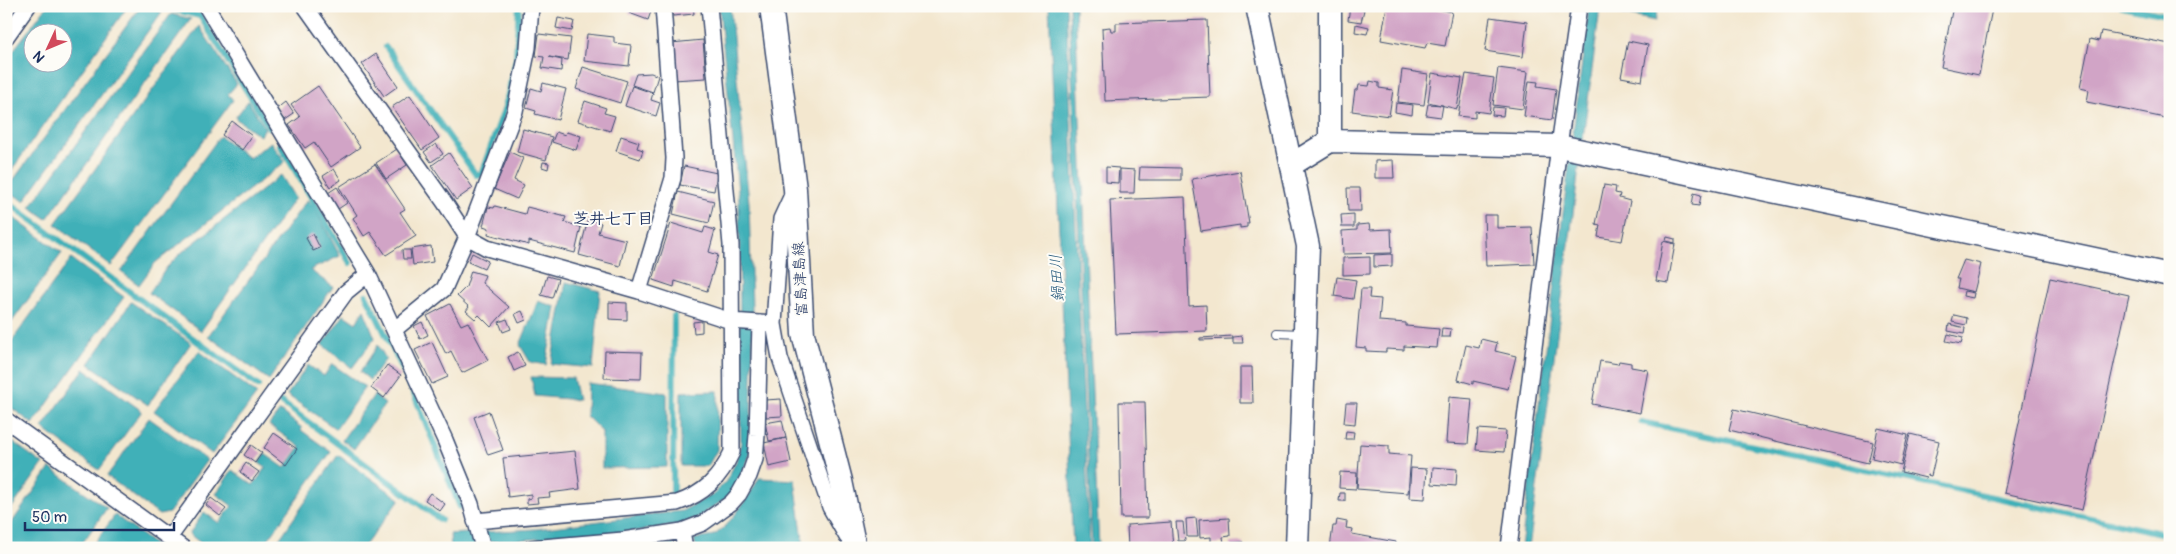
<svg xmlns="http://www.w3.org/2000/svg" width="2176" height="554" viewBox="0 0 2176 554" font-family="Pangolin,'Klee One',sans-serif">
<rect width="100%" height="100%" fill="#fdfcf7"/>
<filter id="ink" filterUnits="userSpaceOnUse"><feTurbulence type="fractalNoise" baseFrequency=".02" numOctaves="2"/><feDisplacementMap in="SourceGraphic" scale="10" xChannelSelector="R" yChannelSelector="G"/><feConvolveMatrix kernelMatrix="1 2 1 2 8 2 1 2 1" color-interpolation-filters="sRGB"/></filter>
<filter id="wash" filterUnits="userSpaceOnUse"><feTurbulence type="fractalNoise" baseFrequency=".0096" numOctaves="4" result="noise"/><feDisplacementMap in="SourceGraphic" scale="20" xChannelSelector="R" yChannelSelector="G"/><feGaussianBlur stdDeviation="1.12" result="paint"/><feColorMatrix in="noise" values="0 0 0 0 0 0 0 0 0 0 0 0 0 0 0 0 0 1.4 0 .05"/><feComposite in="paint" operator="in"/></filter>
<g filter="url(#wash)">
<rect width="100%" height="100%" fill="#f3e7cf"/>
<path fill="#3fb0b8" stroke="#2d708b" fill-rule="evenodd" d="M47 6H128L6 178V60ZM32 32H62V62H32Z
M141 6 162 12 24 201 6 190Z
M719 6H730L749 203 753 344 750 455 733 494 695 519 679 525 623 533 489 542 471 548H451L450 534 536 529 682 511 714 494 726 481 736 462 741 442 739 200Z
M1049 6H1066L1090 548H1073Z
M1069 6H1075L1099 548H1092Z
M1589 6H1658L1655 21 1600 9 1529 548H1521Z
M171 14 191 19 47 219 30 207Z
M199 26 237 84 228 94 233 100 111 266 55 224Z
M248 101 265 128 260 136 235 118Z
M220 136 249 158 271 142 285 162 155 263 139 285 121 272Z
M281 175 295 198 201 331 149 293 167 267 181 253Z
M307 200 314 207 340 256 310 270 333 287 269 380 208 336Z
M7 213 62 253 6 330V214Z
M71 259 124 297 33 424 6 404V349Z
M566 282 600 291 593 368 551 364Z
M538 301 556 307 546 365 530 362 520 345Z
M131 302 191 343 148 405 89 364Z
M364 310 375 338 352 368 322 345 344 315 356 323Z
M378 345 386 359 370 380 360 372Z
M199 351 257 394 212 454 154 411Z
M332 364 365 387 336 429 287 395 308 365 324 376Z
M84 369 142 411 99 470 42 428Z
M531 377 573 378 578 400 535 396Z
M587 383 667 393V467L602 468V432L586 416Z
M718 391 717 450 708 466H681V392Z
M374 395 385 404 354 449 342 440Z
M280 411 302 428 301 430 331 452 262 548H207L189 534 204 512 219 523 232 506 216 494 232 470 253 485 266 468 259 463 265 454 285 468 300 447 269 425Z
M149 418 207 460 169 513 159 515 107 476Z
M6 437 43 464 6 516Z
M338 455 400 499 363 548H273Z
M50 468 107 508 79 548H6V531Z
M759 478 795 480 804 548H696L694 539C700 538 709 538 714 535 729 527 751 493 759 478Z
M115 515 159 548H91Z
M674 544V548H619Z"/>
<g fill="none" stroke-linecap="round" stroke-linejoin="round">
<path stroke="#3fb0b8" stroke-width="6" d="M160 6 200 16 269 127
M2122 6 2170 16
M386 47 476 175 481 174 505 107 516 59 519 6
M280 145 350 263
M6 201 258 386
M366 295 409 382 460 507
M281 402 441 520
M1641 422 2170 535
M673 492 674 316"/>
</g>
<g id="blocks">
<path fill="#d1a4c6" d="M632 6H653L648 20 629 13Z
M672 6H693L694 14 673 16Z
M1387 6H1423L1452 12 1445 46 1427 43 1425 48 1381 40Z
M1953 6H1979L1992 9 1979 75 1941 67Z
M1350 7 1364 10 1361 22 1348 20Z
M1490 17 1527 22 1523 57 1485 51Z
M558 18 574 21 572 31 556 28Z
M1207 20 1210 97 1105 101 1102 28 1110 27 1111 31H1116V23Z
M1356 24 1369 27 1367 34 1355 32Z
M2101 31 2170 44V119L2087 102 2089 90 2080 88 2090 39 2099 41Z
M539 34 571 38 568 60 549 57 562 60 561 71 542 68 544 57 536 56Z
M587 34 614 37V43L631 45 629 66 584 61Z
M703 40 706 78 673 80 671 43Z
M1628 41 1648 45 1642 81 1621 77Z
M376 54 398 86 384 96 362 64Z
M583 67 627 81 620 103 576 89Z
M1498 68 1528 72 1523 109 1493 105Z
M1402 70 1428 74 1424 105 1398 102Z
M651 73 658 76 653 92 632 85 636 74Z
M1432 73 1462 78 1457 109 1428 102Z
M1466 74 1494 78 1489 113 1475 111V118L1458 116Z
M1370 81 1379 83V88L1393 90 1389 116 1352 111 1355 90H1358L1359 85 1369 86Z
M1529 81 1538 82 1537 86 1556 89 1552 120 1524 116Z
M543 83 566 89 558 120 535 114 536 111 526 108 531 88 541 91Z
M318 86 360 147 331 167 314 142 305 148 289 125 300 117 291 105Z
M632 86 653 93 651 100 660 103 656 116 625 106Z
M410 95 439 138 422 150 392 107Z
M585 101 606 108 604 113 615 116 610 131 578 121Z
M286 102 294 114 285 120 277 109Z
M1396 103 1413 105 1412 115 1395 112Z
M1428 104 1443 105 1441 117 1426 115Z
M1493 107 1504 108 1503 116 1492 115Z
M232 121 252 136 242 150 222 135Z
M523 129 552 137 546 160 517 152Z
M556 132 565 135 566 132 581 136 576 150 552 142Z
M621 136 639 142 637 148 643 150 640 159 616 151Z
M436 144 443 154 431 162 424 152Z
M397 149 407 165 386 179 376 163Z
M510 152 523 158 514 180 524 185 517 199 494 189Z
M449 153 473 188 456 200 432 165Z
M1393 160 1394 178H1375V161Z
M543 162 549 163 548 169 542 167Z
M375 164 405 209 400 212 416 236 386 255 370 232 364 236 353 218 357 215 339 187Z
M684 166 717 173 714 191 680 185Z
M1106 167 1119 168 1118 183 1106 182Z
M1140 167 1181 168V180H1139Z
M334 169 341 180 330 187 323 176Z
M1120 169 1135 170 1134 193H1120Z
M1240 171 1249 223H1247V227L1240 228V225L1201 231 1192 179Z
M1604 185 1616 187 1615 193 1620 194 1619 198 1630 201 1622 241 1598 237 1600 225 1596 224Z
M337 187 347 203 338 209 328 193Z
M1347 188H1360L1361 211H1348Z
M678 192 714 201 709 223 673 214Z
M1694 193 1701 195 1699 206 1692 205Z
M1185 197 1189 306 1206 305 1207 331 1116 334 1110 200Z
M495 206 525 214 527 207 566 217 564 222 581 227 575 253 529 241V245L488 234 489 228 483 226 488 207 494 208Z
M1354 214V227H1342L1341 215Z
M1484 215H1497V228L1532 227 1534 264 1486 266Z
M588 219 601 223 598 233 626 240 620 266 579 255Z
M671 223 703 233 705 227 715 230 709 252 718 255 707 291 675 281 674 287 653 280Z
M1369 224 1370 230 1391 229 1392 253 1343 254 1342 231 1357 230V225Z
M313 234 320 248 313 251 306 238Z
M1667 237 1675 239V243L1666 241Z
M1663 241 1675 244 1668 283 1656 281Z
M431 246 433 262 413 265 411 249Z
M402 250H410L411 259H403Z
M472 253 488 261 484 269 468 262Z
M1392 254V266L1374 267V255Z
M1370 257V274L1343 275V258Z
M1964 260 1981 264 1974 292 1957 288 1959 279H1956Z
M471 271 485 275 482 283 509 307 491 327 479 315 475 319 466 311 469 307 457 296 466 287Z
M547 276 558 279 552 298 541 295Z
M1337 277 1356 280 1353 299 1334 296Z
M2050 278 2129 295 2082 510 2004 493Z
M1361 289H1370L1369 298 1381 299 1379 321 1406 323V326L1439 329 1437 348 1404 346V350L1386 349V352L1366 351V348L1356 347Z
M1964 291 1974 293 1973 298 1963 296Z
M609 302 627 303V320L609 319Z
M450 304 461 325 468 322 488 360 462 373 451 351 446 354 427 316Z
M522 311 526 320 519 323 515 314Z
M1954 315 1967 318 1966 325 1952 322Z
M507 319 511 329 503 332 499 322Z
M702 321V332L694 333 693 322Z
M422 322 428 335 420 339 414 326Z
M1949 324 1965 328 1964 334 1948 331Z
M1442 328 1451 329 1450 337H1441Z
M1948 334 1963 338 1961 344 1946 341Z
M1232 336V339L1200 340V338Z
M1242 336 1243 343H1233V337Z
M1481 339 1497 343 1495 351 1516 356 1508 389 1473 381V384L1458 380 1466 345 1479 348Z
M432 342 448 377 432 384 415 350Z
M605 351 642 352 641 379 604 378Z
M518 352 525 366 514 371 508 357Z
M1600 361 1618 364 1619 361 1631 363V367L1648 370 1640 413 1592 404Z
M387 365 401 375 384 398 371 388Z
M1240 367H1252L1253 403H1240Z
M1449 397 1472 399 1468 444 1446 443Z
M781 399 782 416 766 417 765 400Z
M1119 402H1145L1148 518H1121Z
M1346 403H1357L1355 424 1344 423Z
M1734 409 1873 442 1868 463 1729 430Z
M489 411 503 450 488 455 474 417Z
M782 420 786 438 769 441 765 423Z
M1878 428 1908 435 1901 465 1872 458Z
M1478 429 1506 431 1504 452 1476 450Z
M1346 431 1354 432 1353 439H1345Z
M274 433 297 449 286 465 264 448Z
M1910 434 1939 441 1931 476 1927 475 1926 478 1901 472Z
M786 438 791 462 769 467 764 443Z
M1360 444 1389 446V454L1411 456 1408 493 1357 489Z
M251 445 262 453 255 463 244 455Z
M575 451 580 489 549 493 550 497 537 498 538 503 527 504V499L531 498V494L508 497 503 458Z
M246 463 259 472 252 481 240 472Z
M1433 467 1457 469 1456 486 1432 484Z
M1411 468 1427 469 1425 499 1409 498Z
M1340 472 1357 473 1356 489 1339 488Z
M430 493 445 504 440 511 425 500Z
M1340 493H1345V501H1339Z
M211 498 226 509 220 516 206 505Z
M1196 518 1198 537H1187L1186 519Z
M1229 518 1230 536 1223 537 1224 543 1211 544V537L1200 538 1199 520Z
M1337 520 1347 522 1346 528 1353 529 1352 534 1396 542 1395 548H1330L1333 526H1336Z
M1171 522 1173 548H1128L1127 525Z
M1176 522H1183L1185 541H1178Z
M1243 542V547L1230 548V543Z"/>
</g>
</g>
<g filter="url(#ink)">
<use href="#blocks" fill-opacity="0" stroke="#3b4b6f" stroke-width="1"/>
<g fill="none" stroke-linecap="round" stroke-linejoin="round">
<g stroke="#3b4b6f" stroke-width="10">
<path id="lane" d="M1277 333 1302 334"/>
</g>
<g stroke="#3b4b6f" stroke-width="18">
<path id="street" d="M206 6 368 274 445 440 471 504 483 548
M305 6 445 203 467 237 444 289 394 330
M531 6 528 48 515 111 467 237 487 248 639 291 731 321 774 324 781 219 793 193
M6 37 28 6
M639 291 673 178 674 158 663 6
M774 324 780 358 830 507 847 537
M6 420 183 548
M475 521 677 503C704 494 720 478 732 452L731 245 709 6
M682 531 685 548
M169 538 346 292 368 274
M531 548 623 540 682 531 703 523 731 503 739 494 749 476 755 459 757 435 760 323
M1509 548 1559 146 1579 6"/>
</g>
<g stroke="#3b4b6f" stroke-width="25">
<path id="secondary" d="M771 6 795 189 803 334 841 481 855 548
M1257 6 1308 246 1297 548
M1330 6V141
M1291 165 1330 141 1559 146 2170 275"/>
</g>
<use href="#lane" stroke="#fff" stroke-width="8"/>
<use href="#street" stroke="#fff" stroke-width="15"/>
<use href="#secondary" stroke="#fff" stroke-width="22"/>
</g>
</g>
<g text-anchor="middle" stroke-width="4" stroke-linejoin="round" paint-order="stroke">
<g font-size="15" fill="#1b2f5e" stroke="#fdfcf7">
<text transform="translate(800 279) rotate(-93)" y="5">富島津島線</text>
</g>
<g font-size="16" font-weight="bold" fill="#1b2f5e" stroke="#fdfcf7">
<text x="613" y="224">芝井七丁目</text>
</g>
<g font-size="16" font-style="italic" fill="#285c7e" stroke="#fdfcf7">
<text transform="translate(1056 278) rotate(-93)" y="6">鍋田川</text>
</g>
</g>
<rect width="2176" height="554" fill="none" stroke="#fdfcf7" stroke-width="25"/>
<g transform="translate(48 48) rotate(226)"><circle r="24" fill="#fdfcf7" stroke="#a3aaba"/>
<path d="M0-4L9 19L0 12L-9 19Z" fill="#d1495b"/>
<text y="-8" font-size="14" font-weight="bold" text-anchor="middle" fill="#1b2f5e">N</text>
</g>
<path d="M25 522v8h149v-8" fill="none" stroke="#1b2f5e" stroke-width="2.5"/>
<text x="32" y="522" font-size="15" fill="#1b2f5e" stroke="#fdfcf7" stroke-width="4" paint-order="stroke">50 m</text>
</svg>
